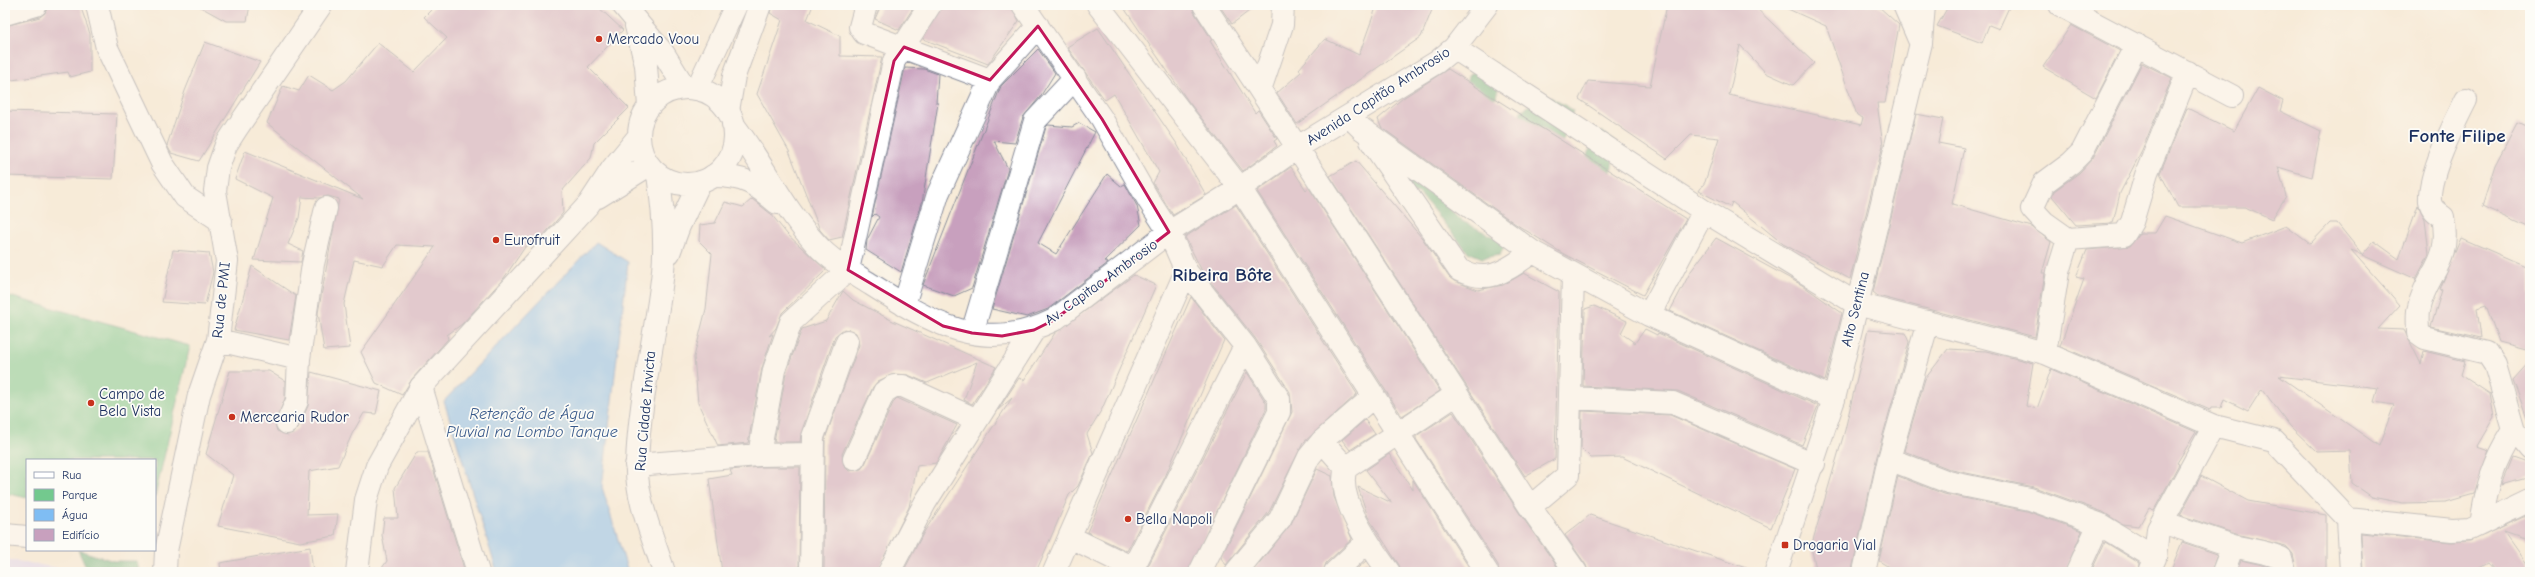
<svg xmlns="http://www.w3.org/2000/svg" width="2535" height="577" viewBox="0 0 2535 577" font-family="'Comic Neue',sans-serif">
<rect width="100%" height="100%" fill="#fdfcf7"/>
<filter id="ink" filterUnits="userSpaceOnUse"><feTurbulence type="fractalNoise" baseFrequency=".025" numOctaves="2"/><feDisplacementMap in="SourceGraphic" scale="8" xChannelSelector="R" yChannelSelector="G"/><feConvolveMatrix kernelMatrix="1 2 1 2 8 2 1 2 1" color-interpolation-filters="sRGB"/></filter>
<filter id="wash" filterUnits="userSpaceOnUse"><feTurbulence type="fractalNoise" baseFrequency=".012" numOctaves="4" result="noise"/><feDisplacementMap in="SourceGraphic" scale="16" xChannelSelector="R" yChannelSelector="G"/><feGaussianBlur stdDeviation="0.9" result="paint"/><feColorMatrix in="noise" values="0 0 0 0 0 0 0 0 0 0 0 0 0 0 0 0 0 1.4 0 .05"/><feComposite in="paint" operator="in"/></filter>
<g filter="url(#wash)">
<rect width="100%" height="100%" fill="#f7ebd8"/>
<path fill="#ddd5f6" d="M5 559 83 572H5Z"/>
<path fill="#73c98e" stroke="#477c76" d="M5 295 190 346 155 496V460H27V498L5 493Z"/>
<path fill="#5ead79" stroke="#3c6e6c" d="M1491 62 1502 68 1497 96 1486 104 1464 92 1468 76Z
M1545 94 1573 110 1563 141 1532 144 1519 128 1521 111Z
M1602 131 1616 143 1611 172H1598L1585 164 1588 152Z
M1403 165 1420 187 1440 199 1462 221 1506 243 1500 255 1482 258 1468 252 1419 193 1402 190Z
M78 550 114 561H137L139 572H88Z"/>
<path fill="#7fbdf3" stroke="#4d76a8" d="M596 242 628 262 602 487 628 572H497L444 401Z"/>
<g id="blocks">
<path fill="#c8a0be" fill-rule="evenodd" d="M48 5H80L90 34V72L70 77 68 72 5 81V26L40 17 45 13Z
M197 5H250L247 21H226Z
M436 5H596L623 30 588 67 629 108 594 143 591 158 562 191 563 213 542 237 525 247 504 278 462 324 447 335 448 339 412 379 402 395 376 383 361 352 435 247 397 245 383 266 354 260 344 304 350 348 324 350 318 313 339 199 328 196 319 198 302 197 299 218 288 244 303 251 301 262 254 260 273 198 235 179 245 151 363 199 267 123 283 86 299 91 309 75 333 90 346 81 378 43 414 72 447 38 424 17Z
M772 5H813L807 20 840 36V56L882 57 842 237 829 240 820 230 789 151 757 94 782 20 770 13Z
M881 5H915L899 30 875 19Z
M942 5H1011L1019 21 988 64 923 39Z
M1122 5H1192L1194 12 1212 40 1210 41 1255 113 1258 110 1277 139 1274 141 1277 146 1243 171 1188 101Z
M1219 5H1257L1232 24Z
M1377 5H1434L1421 37 1297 124 1277 93 1301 72 1299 69 1325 39 1359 55Z
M1667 5H1753L1814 63 1793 85 1766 73 1740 45 1729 95 1861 125 1863 118 1857 115 1826 26 1779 5H1877L1899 25 1885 103H1877L1883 145 1850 279 1783 244 1732 202 1730 207 1699 191 1705 182 1719 138 1691 135 1667 159 1579 99 1588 81 1650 86Z
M1949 5H2010L1999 29 1989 25 1982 43 1937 26Z
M2071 25 2120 51 2096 98 2043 67Z
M1098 28 1177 144 1206 195 1173 215 1153 183 1159 172 1114 94 1105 100 1067 47Z
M205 42 260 62 199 161 171 153 167 145 185 91Z
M1038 49 1055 73 1040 97 1023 117 1015 143 994 141 1008 169 972 288 954 296 923 285 1001 86Z
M2142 63 2172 78 2142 150 2120 193 2113 223 2076 225 2052 196 2054 191 2079 173 2093 158Z
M905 68 924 69 938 74 936 103H938L922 203 901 272 866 250 867 240 879 217 875 214 872 217Z
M1448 69 1686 219 1643 295 1562 253 1514 223 1381 127 1378 119 1403 98Z
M2258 88 2283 101 2280 111 2321 131 2312 177 2278 167 2286 196 2272 219 2245 207H2178L2160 173 2187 108 2234 131Z
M5 111 117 114 113 179 5 176Z
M1916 114 1943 119 1938 143 1964 148 1952 204 2032 227 2051 242 2042 273H2045L2035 337 1878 296 1873 292Z
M1079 123 1095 132 1038 243 1056 254 1107 174 1121 186 1125 184 1137 206 1141 225 1104 261 1108 263 1048 309 1027 317 992 309 1046 127 1048 125 1072 127Z
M2517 123 2530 129V228L2482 206 2495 165Z
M1356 161 1422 238 1449 277 1454 281 1478 290 1503 285 1524 273 1559 292 1555 459 1525 476 1330 176Z
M1291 167 1306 190 1309 188 1440 391 1402 416 1257 191Z
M752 199 771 214 787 234 826 270 782 313 776 328 769 336 773 334 762 368 748 443 718 446 698 403 694 357 706 309 712 254 699 241 700 225 715 223 725 202 743 207Z
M1236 205 1357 394 1303 443 1269 512 1226 565 1221 558 1292 412 1290 392 1255 338 1202 271 1185 237Z
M2418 205 2425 219 2429 254 2416 279 2362 255 2374 241 2399 259Z
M2165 216 2242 243 2286 226 2310 244 2330 223H2337L2362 254 2351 250 2400 305 2378 329 2404 330 2421 364 2424 351 2465 361 2461 375 2490 394 2494 417 2477 446 2489 450 2474 494 2446 502 2403 503 2372 497 2352 483 2350 451 2317 452 2290 426 2262 389 2248 411 2224 399 2221 408H2211L2210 410 2060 346 2084 279 2076 277 2087 250 2130 246 2140 233H2155ZM2279 376 2378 388 2374 402 2394 405 2379 446Z
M1716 238 1802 285 1842 313 1825 381 1670 311 1691 271Z
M2461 238 2530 268V350L2499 342 2486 305 2477 308 2481 338 2431 327 2442 290 2440 289Z
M173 250 209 253 213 272 205 305 162 302Z
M252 266 296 296 289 340 234 330Z
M1134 275 1156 285 1102 409 1087 434 1093 453 1078 486 1069 495 1036 572H903L924 532 1012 398 998 410 1019 378 1024 380 1055 333Z
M843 291 853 300 893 321 996 367 972 404 964 400 977 362 927 383 908 375 894 374 878 381 873 387 842 454 844 466 849 471 861 469 865 464 894 401 897 398 957 425 936 463 917 466 909 507 877 572H824L825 439 859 345 856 333 844 329 835 336 801 433 800 442H774L786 373 802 329 826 321Z
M1191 297 1224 340 1165 477 1127 551 1087 532Z
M1594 306 1627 321 1621 333 1635 343 1645 329 1657 335 1658 333 1818 406 1802 445 1678 391 1583 386 1585 309Z
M1868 330 1905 333 1909 342 1877 456 1852 570 1849 572H1817L1811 547 1845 430Z
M1948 349 1986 351 2033 363 2026 406 2037 409 2051 369 2196 432 2177 463 2179 464 2154 510 2149 508 2139 526 2122 524 2103 512 2034 487 1952 470 1904 451 1925 379Z
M2530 361V420H2528L2513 380Z
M230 371H269L285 381V398L275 424 277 431 288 435 298 428 308 406 311 372 381 391 376 414 364 413 352 434 338 466 309 471 307 515 338 514 335 536 300 542 218 526 233 475 206 454Z
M1247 372 1266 403V409L1188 572H1154L1147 568Z
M1582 411 1670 415 1795 469 1771 528 1622 457 1591 458 1581 448Z
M1453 412 1520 514 1561 572H1499L1498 565 1416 439V436Z
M1365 420 1375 434 1350 450 1342 440Z
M417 452H428L465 572H379L387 561 382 535 384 518H398L395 488Z
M1389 454 1413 490V480L1472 572H1401L1399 565 1368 517 1358 487 1392 503 1366 470Z
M2513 458 2530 464V477L2502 485Z
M760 467H800L799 572H722L709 479 732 475 730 470Z
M1317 469 1332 476 1334 497 1352 539 1326 563 1323 572H1252L1291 524Z
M1898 476 1944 494 2027 511 2082 531 2065 572H1902L1892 569 1879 561Z
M2201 476 2248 501 2326 515V572H2297L2293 554 2286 546 2236 534 2180 515Z
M2530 514V540L2504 531 2530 568V572H2496L2488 563 2473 572H2363L2361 533 2451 542 2471 541Z
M1590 515 1749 569V572H1588L1586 565 1565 535Z
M2105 542 2139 563 2138 572H2091Z
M2182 542 2217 554 2211 572H2170Z
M310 547 313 572H221L220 563Z
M2241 560 2271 567 2272 572H2236Z
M1366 561 1374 572H1353Z"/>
</g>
</g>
<g filter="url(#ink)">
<use href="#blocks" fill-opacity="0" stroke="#898d9b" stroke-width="1"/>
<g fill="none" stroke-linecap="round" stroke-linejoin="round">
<g stroke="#898d9b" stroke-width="24">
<path id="minor" d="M97 5 107 48 162 163 185 197 221 221
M866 5 860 27 864 33 990 80
M1023 5 1102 119 1149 201 1169 232 1186 271 1245 346 1279 399V412L1200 572
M1098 5 1240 188 1487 572
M1204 5 1260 90
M1283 5 1282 25 1260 90 1530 507 1576 572
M2060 5 2232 96
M5 14 36 5
M2137 45 2082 152 2071 163 2044 183 2032 209 2044 222 2068 239 2124 235 2132 222 2147 172 2188 72
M1454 48 1704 211 1857 304 2045 353 2214 426 2274 441 2348 519 2452 530 2470 529 2530 500
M697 89 736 5
M2466 100C2454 124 2428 175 2430 201 2431 209 2437 213 2443 217 2452 265 2426 271 2418 311 2417 318 2418 326 2418 333L2425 338 2487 353 2495 365 2514 430 2530 449
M728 111 734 76 760 5
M1349 116 1362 129 1533 252 1649 315 1834 399
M733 124C763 163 783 208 816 244 831 261 853 273 872 285 932 323 983 355 1054 320L1169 232 1240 188 1298 147 1437 62 1454 48 1487 5
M1371 141 1459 270C1491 285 1506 270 1533 252
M713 176C745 176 754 183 777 203
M904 305 938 194 990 80 1038 26
M1649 315 1704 211
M972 333 1035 121 1075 78
M218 340 299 359
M2045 353 2058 272 2068 239
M421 387 478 572
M1570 398 1673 403 1814 464
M287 423 297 401 299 359 313 264 326 208
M1322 441 1346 468
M759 455 812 454
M854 459 884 392 894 386H903L977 420
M1889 459 1948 482 2030 499 2099 524 2155 558
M636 465 759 455 774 370 791 322 848 270 894 61 930 5
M1530 507 1568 475 1573 274
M2348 519 2351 572
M2162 522 2233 546 2223 572
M2481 524C2487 485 2493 464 2514 430
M5 535 27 537
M1070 537 1133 568
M2233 546C2249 550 2265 551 2281 558L2285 572
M2150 569 2155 558 2158 529 2214 426
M165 572 166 551 199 395 218 340 227 261 215 191 218 168 226 145 237 128 321 5
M811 572 813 437 847 341
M889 572 925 503 1034 330
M1054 572 1186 271
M1131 572 1245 346
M1236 572 1280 519 1309 457 1322 441 1374 396
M1335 572 1367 542
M1389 572C1372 549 1335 497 1346 468L1457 394
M1864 572 1889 459 1928 322
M2077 572 2099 524"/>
</g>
<g stroke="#898d9b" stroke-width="24">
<path id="major" d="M623 5 664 54 685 88
M1904 5 1920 42
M636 26 646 65 649 107
M639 136a48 48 0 1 1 96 0a48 48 0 1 1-96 0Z
M658 175C663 207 666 239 663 271 656 335 639 399 637 464 635 497 654 540 664 572
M598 197 649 165
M669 253 679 226 700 182
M357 572 366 500 377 466 421 387 589 204 612 169 639 136
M1776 572 1834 399 1921 43 1924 5"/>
</g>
<use href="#minor" stroke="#fff" stroke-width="22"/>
<use href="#major" stroke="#fff" stroke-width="22"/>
</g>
</g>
<path d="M0 0H2535V577H0ZM1038 26 1102 119 1169 232 1054 320 1034 330 1002 336 972 333 943 326 848 270 894 61 904 47 990 80Z" fill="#f7ebd8" fill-opacity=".55" fill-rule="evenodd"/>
<path fill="none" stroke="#c2185b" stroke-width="3" stroke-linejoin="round" d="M1038 26 1102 119 1169 232 1054 320 1034 330 1002 336 972 333 943 326 848 270 894 61 904 47 990 80Z"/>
<g fill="#c8321e" stroke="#fdfcf7" stroke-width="1.5">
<circle cx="599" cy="39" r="4"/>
<circle cx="496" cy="240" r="4"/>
<circle cx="91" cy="403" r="4"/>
<circle cx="232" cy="417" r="4"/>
<circle cx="1128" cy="519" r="4"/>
<rect x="1781" y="541" width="8" height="8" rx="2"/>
</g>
<g text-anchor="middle" stroke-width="3.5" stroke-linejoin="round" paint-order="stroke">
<g font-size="15" fill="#1b2f5e" stroke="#fdfcf7" text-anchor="start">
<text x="607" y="44">Mercado Voou</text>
<text x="504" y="245">Eurofruit</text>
<text x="99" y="399">Campo de<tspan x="99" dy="17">Bela Vista</tspan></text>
<text x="240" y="422">Mercearia Rudor</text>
<text x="1136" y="524">Bella Napoli</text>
<text x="1793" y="550">Drogaria Vial</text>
</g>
<g font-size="15" fill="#1b2f5e" stroke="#fdfcf7">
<text transform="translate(1378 96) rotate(-33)" y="5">Avenida Capitão Ambrosio</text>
<text transform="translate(1101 282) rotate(-36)" y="5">Av. Capitao Ambrosio</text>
<text transform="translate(221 300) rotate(-84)" y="5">Rua de PMI</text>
<text transform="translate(1855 309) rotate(-76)" y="5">Alto Sentina</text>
<text transform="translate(645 411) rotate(-85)" y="5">Rua Cidade Invicta</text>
</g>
<g font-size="16" font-style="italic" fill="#395a8b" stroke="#fdfcf7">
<text x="532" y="419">Retenção de Água<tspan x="532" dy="18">Pluvial na Lombo Tanque</tspan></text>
</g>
<g font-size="19" font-weight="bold" fill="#1b2f5e" stroke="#fdfcf7">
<text x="2457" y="142">Fonte Filipe</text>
<text x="1222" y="281">Ribeira Bôte</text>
</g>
</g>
<rect width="2535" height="577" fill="none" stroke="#fdfcf7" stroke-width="20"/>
<rect x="26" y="459" width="130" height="92" fill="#fdfcf7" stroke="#a3aaba"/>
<rect x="34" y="472" width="20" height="6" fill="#ffffff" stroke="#a3aaba"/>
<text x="62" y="479" font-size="12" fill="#1b2f5e">Rua</text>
<rect x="34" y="489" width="20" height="12" fill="#73c98e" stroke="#a3aaba"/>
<text x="62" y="499" font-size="12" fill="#1b2f5e">Parque</text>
<rect x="34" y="509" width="20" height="12" fill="#7fbdf3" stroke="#a3aaba"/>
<text x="62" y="519" font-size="12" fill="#1b2f5e">Água</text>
<rect x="34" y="529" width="20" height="12" fill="#c8a0be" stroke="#a3aaba"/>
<text x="62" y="539" font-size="12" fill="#1b2f5e">Edifício</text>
</svg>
